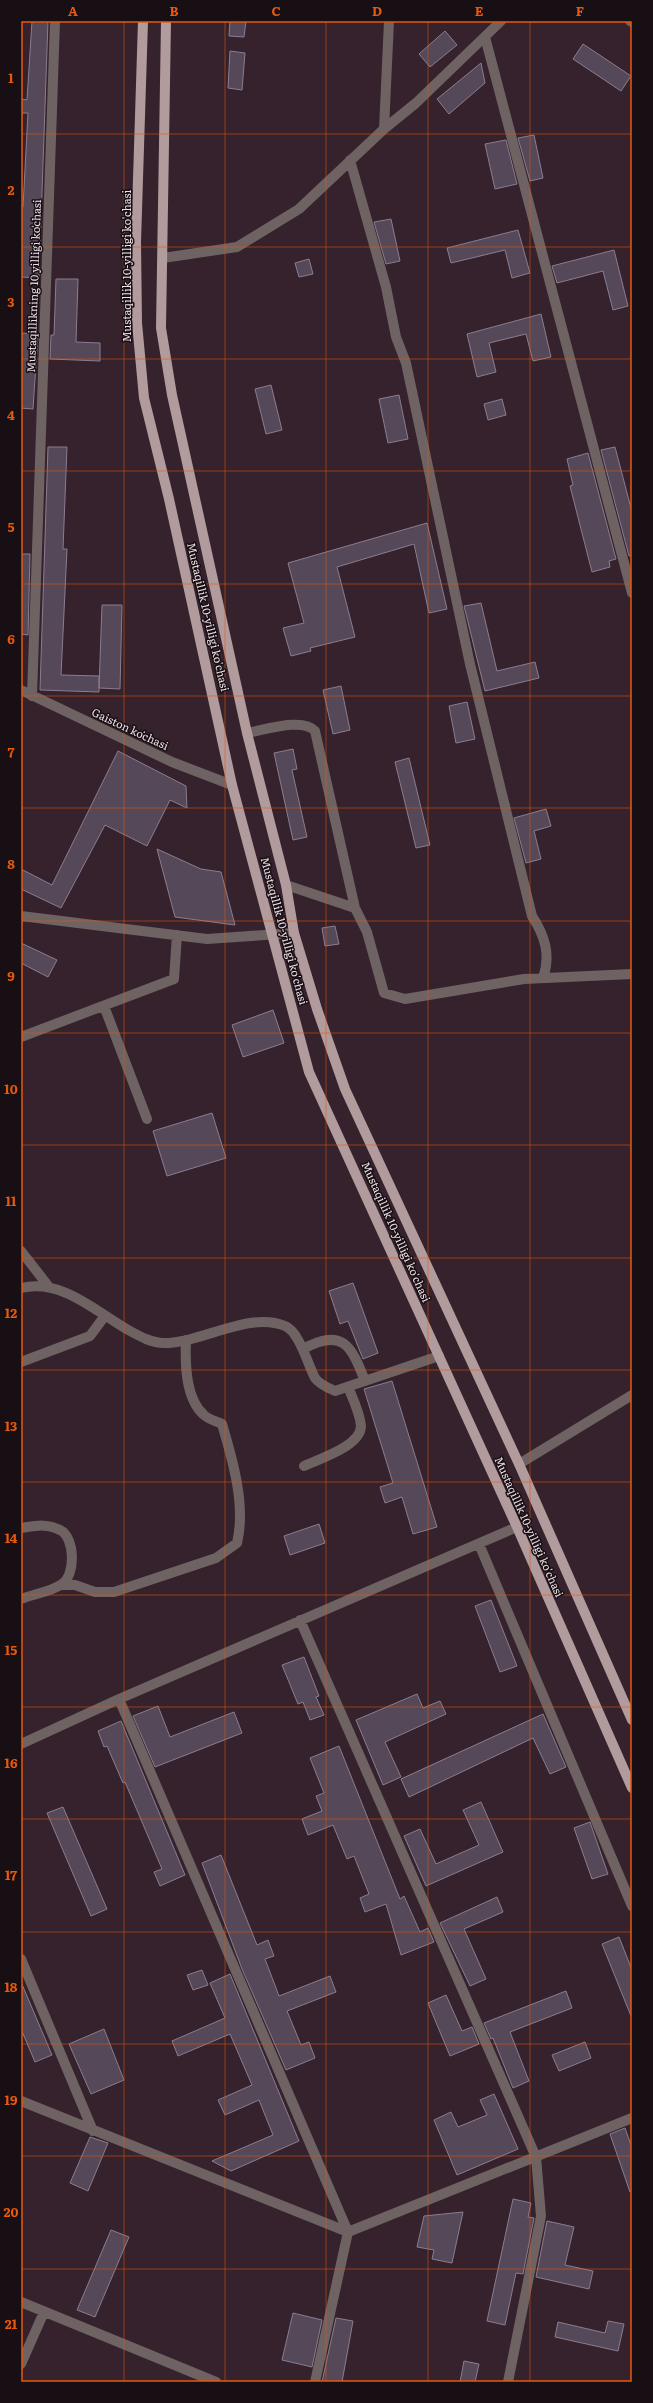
<svg xmlns="http://www.w3.org/2000/svg" width="653" height="2403" viewBox="0 0 653 2403" font-family="Literata,serif">
<rect width="100%" height="100%" fill="#35222c"/>
<path fill="#554859" stroke="#8b7d90" d="M32 21H48L39 278 21 277V207H23L28 113H21V99L27 100Z
M230 21H246L244 37 229 36Z
M445 31 457 45 430 67 419 54Z
M583 44 631 76 621 91 573 59Z
M230 51 245 53 242 90 228 88Z
M481 63 485 83 449 114 437 99Z
M534 135 543 178 530 181 518 138Z
M506 140 517 184 495 189 485 144Z
M391 219 400 261 386 264 374 222Z
M518 230 530 273 512 278 505 250 451 263 447 248Z
M614 250 628 306 613 310 603 271 557 283 552 266Z
M309 259 313 274 299 277 295 263Z
M56 279H78L76 342 100 343V361L50 359 51 335H54Z
M541 314 551 357 533 361 526 334 489 343 496 372 477 377 467 334Z
M21 333 38 334 33 409 21 408Z
M271 385 282 430 266 434 255 389Z
M399 395 408 439 388 443 379 399Z
M502 399 506 415 488 420 484 404Z
M48 447H67L63 549H67L61 675 99 676V692L40 690Z
M615 447 632 512V555L629 556 601 450Z
M588 453 616 559 609 561 610 567 592 572 570 486 573 485 567 459Z
M427 523 447 609 429 613 414 544 337 567 355 637 310 648 311 651 291 656 283 628 304 623 288 563Z
M21 554H30L28 635 21 634Z
M481 603 497 671 535 662 539 678 485 691 464 606Z
M102 605H122L120 689 99 688Z
M341 686 350 730 333 734 323 690Z
M467 702 475 739 456 743 449 706Z
M293 749 297 769 292 770 307 837 293 840 274 753Z
M118 751 186 786 187 808 170 800 147 846 105 825 61 908 21 889V869L52 885Z
M409 758 430 845 416 848 395 762Z
M546 809 551 826 534 831 541 859 526 863 514 818Z
M157 849 201 869 221 872 235 925 175 917Z
M335 926 339 944 325 946 322 928Z
M21 943 57 960 48 977 21 963Z
M273 1010 284 1043 243 1057 232 1025Z
M212 1113 226 1158 167 1176 153 1131Z
M353 1283 378 1353 363 1359 348 1321 340 1324 329 1291Z
M392 1381 437 1527 413 1534 402 1497 385 1503 380 1487 393 1483 364 1389Z
M319 1524 325 1543 290 1555 284 1536Z
M491 1600 517 1666 500 1672 475 1606Z
M304 1657 319 1696 316 1697 324 1715 310 1720 303 1702 298 1704 282 1665Z
M417 1694 423 1708 440 1701 446 1714 385 1742 401 1777 383 1785 356 1720Z
M158 1706 170 1737 234 1712 242 1733 155 1767 133 1716Z
M543 1714 566 1767 550 1774 533 1738 409 1797 401 1779Z
M121 1721 185 1875 160 1886 154 1872 162 1869 125 1782 123 1783 107 1746 104 1747 98 1731Z
M339 1746 400 1899 404 1896 420 1932 428 1928 434 1942 401 1955 386 1904 365 1912 360 1898 369 1894 354 1856 347 1859 333 1825 308 1835 302 1819 322 1811 316 1796 324 1793 310 1758Z
M481 1802 503 1852 426 1886 404 1836 420 1829 436 1864 479 1845 463 1810Z
M63 1807 107 1909 91 1916 47 1813Z
M590 1822 608 1874 592 1879 574 1828Z
M221 1855 257 1945 268 1940 274 1956 265 1959 279 1996 330 1976 336 1992 287 2011 301 2045 309 2042 315 2058 286 2070 242 1969 202 1863Z
M497 1897 503 1912 464 1929 486 1979 470 1986 440 1923Z
M619 1937 632 1970 631 2016 602 1944Z
M202 1970 208 1985 193 1990 187 1975Z
M230 1974 299 2141 231 2171 212 2161 273 2135 259 2100 225 2115 218 2100 252 2085 230 2034 178 2056 172 2041 225 2018 210 1983Z
M21 1982 52 2055 35 2062 21 2029Z
M566 1991 572 2008 510 2032 529 2081 513 2088 493 2038 491 2039 484 2023Z
M446 1995 462 2031 472 2027 479 2044 450 2056 428 2003Z
M104 2029 124 2080 91 2094 69 2044Z
M585 2042 591 2058 559 2071 552 2055Z
M494 2094 518 2149 457 2175 434 2120 451 2112 458 2127 487 2115 480 2100Z
M625 2128 632 2148V2192H630L610 2134Z
M90 2137 108 2143 88 2191 70 2183Z
M513 2199 531 2203 528 2217 534 2218 523 2274 516 2273 505 2325 487 2321Z
M463 2212 452 2263 432 2259 434 2250 417 2247 424 2216Z
M547 2221 574 2227 565 2265 593 2271 589 2289 536 2277Z
M111 2230 129 2237 95 2317 77 2310Z
M293 2313 322 2320 312 2367 282 2360Z
M336 2318 353 2321 342 2382H322Z
M608 2321 624 2324 618 2351 555 2337 558 2322 605 2333Z
M464 2361 479 2364 475 2382H460Z"/>
<g fill="none" stroke-linecap="round" stroke-linejoin="round">
<path stroke="#6e6263" stroke-width="10" d="M630 21 632 22
M485 37 632 593
M384 129 389 21
M350 160 386 287 396 337 406 363 470 664 532 916C545 936 551 955 543 978
M163 258 237 247 299 209 384 129 416 103 501 21
M21 690 172 762 232 785
M32 696 55 21
M247 733C265 730 303 717 315 731L355 908
M286 885 355 908 367 932 384 993 405 999 524 979 632 974
M21 916 207 939 294 933
M104 1006 147 1119
M21 1037 174 979 177 935
M21 1251 49 1287
M21 1288C62 1278 96 1312 130 1331 141 1337 152 1343 164 1343 202 1343 249 1311 285 1326 299 1331 308 1365 315 1378 319 1384 328 1388 335 1391L439 1356
M303 1349C343 1328 351 1345 365 1381
M21 1362 90 1336 104 1317
M519 1464 632 1395
M304 1466C319 1459 361 1446 361 1426 360 1413 353 1399 348 1387
M21 1528C35 1526 47 1523 60 1530 75 1537 76 1575 62 1584 51 1592 33 1594 21 1599
M479 1544 632 1906
M61 1585H75L95 1592H114L216 1558 237 1543C246 1506 233 1461 222 1424 216 1421 207 1419 203 1414 185 1397 185 1362 186 1340
M300 1620 536 2157 541 2216 508 2382
M119 1699 517 1527
M21 1744 119 1699 348 2232
M21 1959 93 2131
M21 2101 348 2232
M21 2302 216 2382
M21 2364 44 2312
M315 2382 348 2232 632 2118"/>
<path stroke="#b29b9c" stroke-width="10" d="M143 21 136 242 137 323 144 398 169 499 232 785 309 1072 517 1527 632 1788
M166 21 161 328 172 395 247 733 286 885 294 933 317 1009 345 1089 519 1464 632 1720"/>
</g>
<path fill="none" stroke="#e8590c" stroke-width="1" stroke-opacity="0.55" d="M124 21V2382M225 21V2382M326 21V2382M428 21V2382M530 21V2382M21 134H632M21 247H632M21 359H632M21 471H632M21 584H632M21 696H632M21 808H632M21 921H632M21 1033H632M21 1145H632M21 1258H632M21 1370H632M21 1482H632M21 1595H632M21 1707H632M21 1819H632M21 1932H632M21 2044H632M21 2156H632M21 2269H632"/>
<g text-anchor="middle" stroke-width="3" stroke-linejoin="round" paint-order="stroke">
<g font-size="11" fill="#ede0e6" stroke="#170f13">
<text transform="translate(127 266) rotate(-90)" y="4">Mustaqillik 10-yilligi ko'chasi</text>
<text transform="translate(34 286) rotate(-88)" y="4">Mustaqillikning 10 yilligi koʻchasi</text>
<text transform="translate(208 617) rotate(77)" y="4">Mustaqillik 10-yilligi ko'chasi</text>
<text transform="translate(130 729) rotate(25)" y="4">Gaiston koʻchasi</text>
<text transform="translate(284 931) rotate(75)" y="4">Mustaqillik 10-yilligi ko'chasi</text>
<text transform="translate(396 1232) rotate(66)" y="4">Mustaqillik 10-yilligi ko'chasi</text>
<text transform="translate(529 1527) rotate(66)" y="4">Mustaqillik 10-yilligi ko'chasi</text>
</g>
</g>
<rect width="653" height="2403" fill="none" stroke="#170f13" stroke-width="44"/>
<rect x="22" y="22" width="609" height="2359" fill="none" stroke="#e8590c" stroke-width="1.5"/>
<g font-size="13" text-anchor="middle" font-weight="bold" fill="#e8590c">
<text x="73" y="16">A</text>
<text x="174" y="16">B</text>
<text x="276" y="16">C</text>
<text x="377" y="16">D</text>
<text x="479" y="16">E</text>
<text x="580" y="16">F</text>
<text x="11" y="83">1</text>
<text x="11" y="195">2</text>
<text x="11" y="307">3</text>
<text x="11" y="420">4</text>
<text x="11" y="532">5</text>
<text x="11" y="644">6</text>
<text x="11" y="757">7</text>
<text x="11" y="869">8</text>
<text x="11" y="981">9</text>
<text x="11" y="1094">10</text>
<text x="11" y="1206">11</text>
<text x="11" y="1318">12</text>
<text x="11" y="1431">13</text>
<text x="11" y="1543">14</text>
<text x="11" y="1655">15</text>
<text x="11" y="1768">16</text>
<text x="11" y="1880">17</text>
<text x="11" y="1992">18</text>
<text x="11" y="2105">19</text>
<text x="11" y="2217">20</text>
<text x="11" y="2329">21</text>
</g>
</svg>
